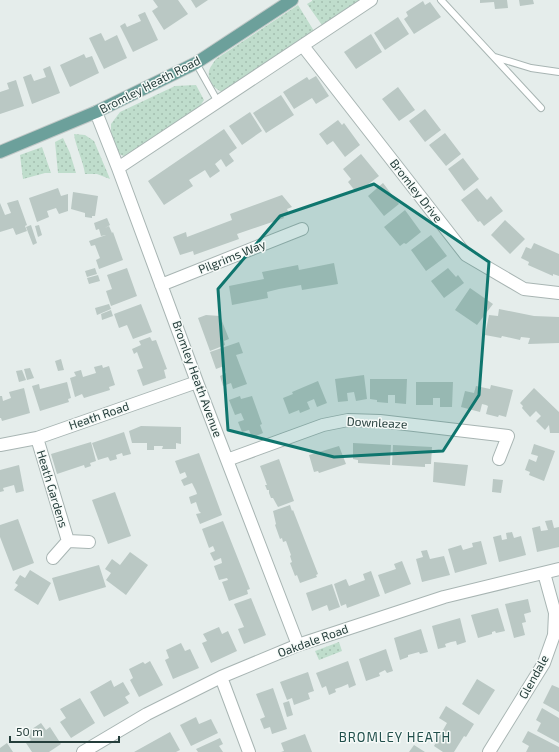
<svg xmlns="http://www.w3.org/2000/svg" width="559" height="752" viewBox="0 0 559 752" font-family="'Exo 2',sans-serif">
<defs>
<pattern id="grass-dots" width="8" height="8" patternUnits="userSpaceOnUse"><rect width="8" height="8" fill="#bfddcc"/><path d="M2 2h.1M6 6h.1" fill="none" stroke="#a4bfb0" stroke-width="1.8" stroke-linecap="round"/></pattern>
</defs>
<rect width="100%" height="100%" fill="#e5edeb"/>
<path fill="url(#grass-dots)" d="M312 0H362L324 28 307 4 312 1Z
M298 5 314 31 222 92C214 88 207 81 209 71 210 67 214 62 216 59Z
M196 85 204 100 196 112 126 157 117 153 111 141V124L120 112 175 86Z
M74 134 85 135 94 141 110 179 97 174H85C83 160 76 148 74 134Z
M63 138 70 153 76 173H58L55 142Z
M42 147 51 173H45L23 179 20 155Z
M339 642 342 651 319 660 315 651Z"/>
<path fill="#bac8c4" d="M153 0H178L188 14 164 30 152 11 158 7Z
M191 0H208L196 8Z
M480 0H507L508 8 495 9 494 2 480 3Z
M519 0H533L534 4 520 6Z
M423 1 425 5 430 2 441 17 414 34 404 19 408 16 406 12Z
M145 12 158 40 133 52 120 26 125 23 127 27 141 21 138 15Z
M398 17 409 34 385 50 374 33Z
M101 33 105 41 117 35 127 58 104 69 89 38Z
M371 34 382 52 356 69 344 52Z
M84 54 86 58 92 56 99 73 70 87 60 65Z
M50 66 60 93 32 104 23 77 31 74 34 81 46 77 43 69Z
M316 76 329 96 316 104 312 98 294 109 283 92 307 77 309 80Z
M16 80 24 106 0 114V92L9 89 7 83Z
M398 87 415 110 399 121 382 99Z
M281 95 294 115 266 133 253 113Z
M425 109 441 130 425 142 409 121Z
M250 112 262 131 242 145 229 126Z
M338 120 342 125 344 123 360 145 345 157 333 141 327 145 319 134Z
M224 129 237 148 229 154 234 161 226 167 221 159 215 164 220 171 210 178 205 170 189 180 193 186 164 205 148 181Z
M445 133 461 154 446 166 429 145Z
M361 154 379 176 362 189 361 187 356 192 348 182 351 179 343 169Z
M463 158 479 179 464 191 448 169Z
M383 183 399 204 384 216 368 196Z
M58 188 61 196 68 194V211L59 214 56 208 47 211 49 217 37 222 29 198Z
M477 188 487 200 491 196 503 211 484 226 480 221 478 222 461 200Z
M73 192 98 196 95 216H92V218L85 217V213L71 209Z
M282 195 292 207 287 209 289 214 283 216 284 218 237 234 239 239 194 255 193 251 180 255 173 237 186 232 187 237 232 220 230 214Z
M18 200 27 225 25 226 27 231 16 235 13 228 0 232V203L5 215 11 213 7 203Z
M405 210 421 232 406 244 404 243 400 246 384 227Z
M107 218 110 225 105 228 109 226 112 233 113 232 123 260 99 269 96 260 100 258 95 245 91 246 89 241 106 235 101 236 99 229 96 230 94 223Z
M505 220 525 239 510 254 491 235Z
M31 225 37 243 33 245 26 227Z
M39 225 42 235 38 237 35 226Z
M431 235 447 256 426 271 411 250Z
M534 243 559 254V276L553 274V276L528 265 529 262 521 258 526 247 531 249Z
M334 263 338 284 302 290 301 285 279 289 267 292 268 298 232 305 229 286 264 279 262 272 298 265 299 270Z
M95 268 97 274 87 277 85 271Z
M127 268 137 296 111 306 106 291 112 289 107 275Z
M448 268 456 277 458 275 464 283 444 298 431 281Z
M98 275 100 281 89 284 87 278Z
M470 288 493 304 477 325 455 310Z
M109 304 111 309 97 315 95 308Z
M141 304 152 332 133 339 127 325 119 328 114 314Z
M499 309 534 316 559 317V343L528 344 530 338 521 337 520 340 502 336 501 338 485 335 489 315 498 316Z
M111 310 113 316 102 320 101 314Z
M206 315 220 316 229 339 224 341 225 345 210 351 198 318Z
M150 337 152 341 156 340 167 369 164 370 166 378 143 386 137 370 143 368 137 352 134 354 132 349 141 345 139 341Z
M239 342 243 353 236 355 247 384 233 389 231 383 223 386 220 376 226 373 224 366 216 369 210 352Z
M61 359 64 370 58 371 55 361Z
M102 365 103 368 109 366 115 385 109 387 110 390 84 398 82 394 75 397 70 378 76 376 74 372 81 370 83 377 96 373 94 367Z
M30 368 34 378 27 380 24 369Z
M22 370 26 380 19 382 16 371Z
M364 375 367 399 356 401 354 392 347 393 348 401 338 402 335 379Z
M370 379H407L406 404 395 403V395H388V403L377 402V400L370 399Z
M318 381 327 403 317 407 314 399 307 402 310 409 300 413 299 410 289 414 283 398 293 394 292 392Z
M67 382 71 398 68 399 69 402 40 411 32 386 39 384 40 389Z
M416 382H453L452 407H440V398H433V405H416Z
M491 385 513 390 506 417 499 415 498 417 486 414 488 406 486 405 482 404 480 412 461 407 465 391 474 393 476 386 490 389Z
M24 388 30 413 2 421 1 418H0V396H2L3 401 11 398 9 392Z
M534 388 559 412V433H550L549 425 545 430 536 421 541 416 536 411 530 417 522 408 523 406 520 403Z
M240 396 241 399 252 396 262 424 260 425 263 433 252 438 249 430 242 432 238 422 244 420 241 413 235 415 229 400Z
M141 426 181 427V444L176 443V449H162L163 446H154V450H147V443H132L129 431Z
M124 432 131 454 123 456 122 453 116 455 117 459 110 461 108 457 98 460 92 443Z
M91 442 96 461 90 463 91 466 85 468 84 465 57 474 51 454Z
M353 443 391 445 390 465 358 463V460L353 459Z
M534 444 555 451 544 481 529 475 530 472 525 470 529 459 536 462 538 456 531 454Z
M393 445 432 447 431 464H425V467L392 465Z
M339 446 346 464 319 473 318 471 314 472 309 455Z
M199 453 222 515 200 524 196 514 201 513 199 511 196 502 191 504 189 497 197 494 196 491 192 483 184 486 181 480 187 477 185 472 180 474 175 461Z
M279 459 294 501 278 507 273 498H271L269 493V490H267L265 485H267L260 466Z
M434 462 468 465 465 486 433 482Z
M19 465 24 491 16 493 14 485 3 488 4 491 0 492V470Z
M493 479 503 480 501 493 492 492Z
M115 492 131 536 108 544 92 500Z
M290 505 292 511 293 510 318 574 316 575 317 577 300 583 297 575 295 576 290 563 292 562 290 556 291 555 286 541 283 542 282 538 280 539 275 525 276 524 273 511Z
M18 519 34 563 13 571 0 537V525Z
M552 520 554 528 559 527V547L537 552 532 528 540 526 541 531 548 530 545 521Z
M223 521 250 589 247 590 248 594 229 601 222 582 228 580 227 578 219 580 214 566 222 563 221 558 214 561 210 553 215 551 213 546 209 548 202 529Z
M512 532 514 538 521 536 526 555 499 562 493 537 501 535 502 540 507 539 506 533Z
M481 541 487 564 455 573 448 549 461 545 463 550 473 547 472 543Z
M427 550 430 559 444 556 450 575 422 582 416 559 423 557 421 551Z
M130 552 148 565 126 595 106 580 111 573 105 569 112 559 120 565Z
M402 561 411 584 385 594 378 575 396 569 394 564Z
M99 565 106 587 59 601 52 578Z
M30 570 51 583 38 605 14 590 18 585 15 583 20 575 25 578Z
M371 571 380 596 347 608 346 604 341 606 334 584 346 579 349 586 365 580 363 574Z
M332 584 340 607 329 611 327 605 312 611 306 593Z
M251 598 266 635 244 644 238 629 244 627 234 604Z
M528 599 531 612 524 614 526 622 522 623 525 635 514 638 505 604Z
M498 608 505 631 496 633 495 631 492 632V634L478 638 471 615Z
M460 618 466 642 457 645 456 641 451 642 445 644 446 647 438 649 432 626Z
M219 627 222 634 228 631 237 651 211 663 202 643 207 641 203 634Z
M421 629 428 652 420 654 419 652 408 655V657L400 660 394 638Z
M181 643 185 651 190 649 199 668 173 679 165 660 169 658 166 650Z
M386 649 393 671 387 673 385 670 379 673 380 676 366 681 359 659Z
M150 661 163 685 139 697 130 680 133 678 129 669 143 662 145 664Z
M348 661 356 685 349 688 348 684 341 687 335 689 336 692 329 695 326 686 322 688 316 673Z
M308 672 314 691 308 693 310 699 294 705 292 698 287 700 280 682Z
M477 679 495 690 479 715 462 704Z
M111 680 114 687 123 682 130 694 125 697 129 703 104 717 90 692Z
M552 685 559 688V712L543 703Z
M273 688 287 729 272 734 270 727 264 729 260 719 265 717 256 694Z
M80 698 95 723 71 738 60 722 66 718 60 709Z
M289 701 293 715 287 717 283 703Z
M446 706 474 724 466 737 464 736 454 752H443L434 746 447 723 439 718Z
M542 708 559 718V743L537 731 541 723 536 720Z
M196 717 199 724 211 719 218 733 191 746 180 725Z
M41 723 46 730 50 727 61 744 49 752H32L26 743 31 740 26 733Z
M528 731 559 747V752H526L529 746 522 742Z
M170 732 180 750 176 752H134Z
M305 734 312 752H281L284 751 281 743Z
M220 738 223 744 219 746 223 752H198L196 749Z
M7 743 13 752H0V748Z
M414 745 425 752H409Z"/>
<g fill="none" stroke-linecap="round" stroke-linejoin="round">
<g stroke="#a8b5b3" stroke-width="8">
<path id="lane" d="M441 0 541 108
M495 57 531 68 559 72
M196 63 218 102"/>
</g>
<g stroke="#a8b5b3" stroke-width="14">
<path id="street" d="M303 46 466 255 524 289 559 293
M96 112 118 168 197 382 298 645
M118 168 371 0
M161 285 302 229
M37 438 68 541 89 542
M0 445 37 438 197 382
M227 460 323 425 348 420 380 421 508 436 499 459
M53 558 68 541
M221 677 249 752
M83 752 147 714 221 677 298 645 444 597 559 569
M489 752 544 663 554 635 555 613 544 573"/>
</g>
<g stroke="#c2c9c8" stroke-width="14">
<path id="primary" d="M0 152 96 112 196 63 292 0"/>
</g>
<use href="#lane" stroke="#fff" stroke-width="6"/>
<use href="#street" stroke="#fff" stroke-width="12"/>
<use href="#primary" stroke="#6ca09b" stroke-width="12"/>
</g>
<path fill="#0f766e" fill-opacity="0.2" stroke="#0f766e" stroke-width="3" stroke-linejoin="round" d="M374 184 489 262 479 395 443 451 334 457 228 430 218 289 280 216Z"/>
<g text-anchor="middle" stroke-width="3" stroke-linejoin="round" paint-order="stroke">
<g font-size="12" fill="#253e3b" stroke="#f6faf8">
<text transform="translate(150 85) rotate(-27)" y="4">Bromley Heath Road</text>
<text transform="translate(416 191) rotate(52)" y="4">Bromley Drive</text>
<text transform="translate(232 257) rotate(-22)" y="4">Pilgrims Way</text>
<text transform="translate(197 379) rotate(70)" y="4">Bromley Heath Avenue</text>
<text transform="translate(99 416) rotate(-19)" y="4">Heath Road</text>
<text transform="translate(377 423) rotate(3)" y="4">Downleaze</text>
<text transform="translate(52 489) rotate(73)" y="4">Heath Gardens</text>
<text transform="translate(313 641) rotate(-20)" y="4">Oakdale Road</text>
<text transform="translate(534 677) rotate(-61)" y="4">Glendale</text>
</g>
<g font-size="13" letter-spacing="1" fill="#22504c" stroke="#f6faf8">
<text x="395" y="742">BROMLEY HEATH</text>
</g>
</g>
<path d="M10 736v6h109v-6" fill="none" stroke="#253e3b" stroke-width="2"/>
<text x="16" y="736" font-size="12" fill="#253e3b" stroke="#f6faf8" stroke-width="3" paint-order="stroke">50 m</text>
</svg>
